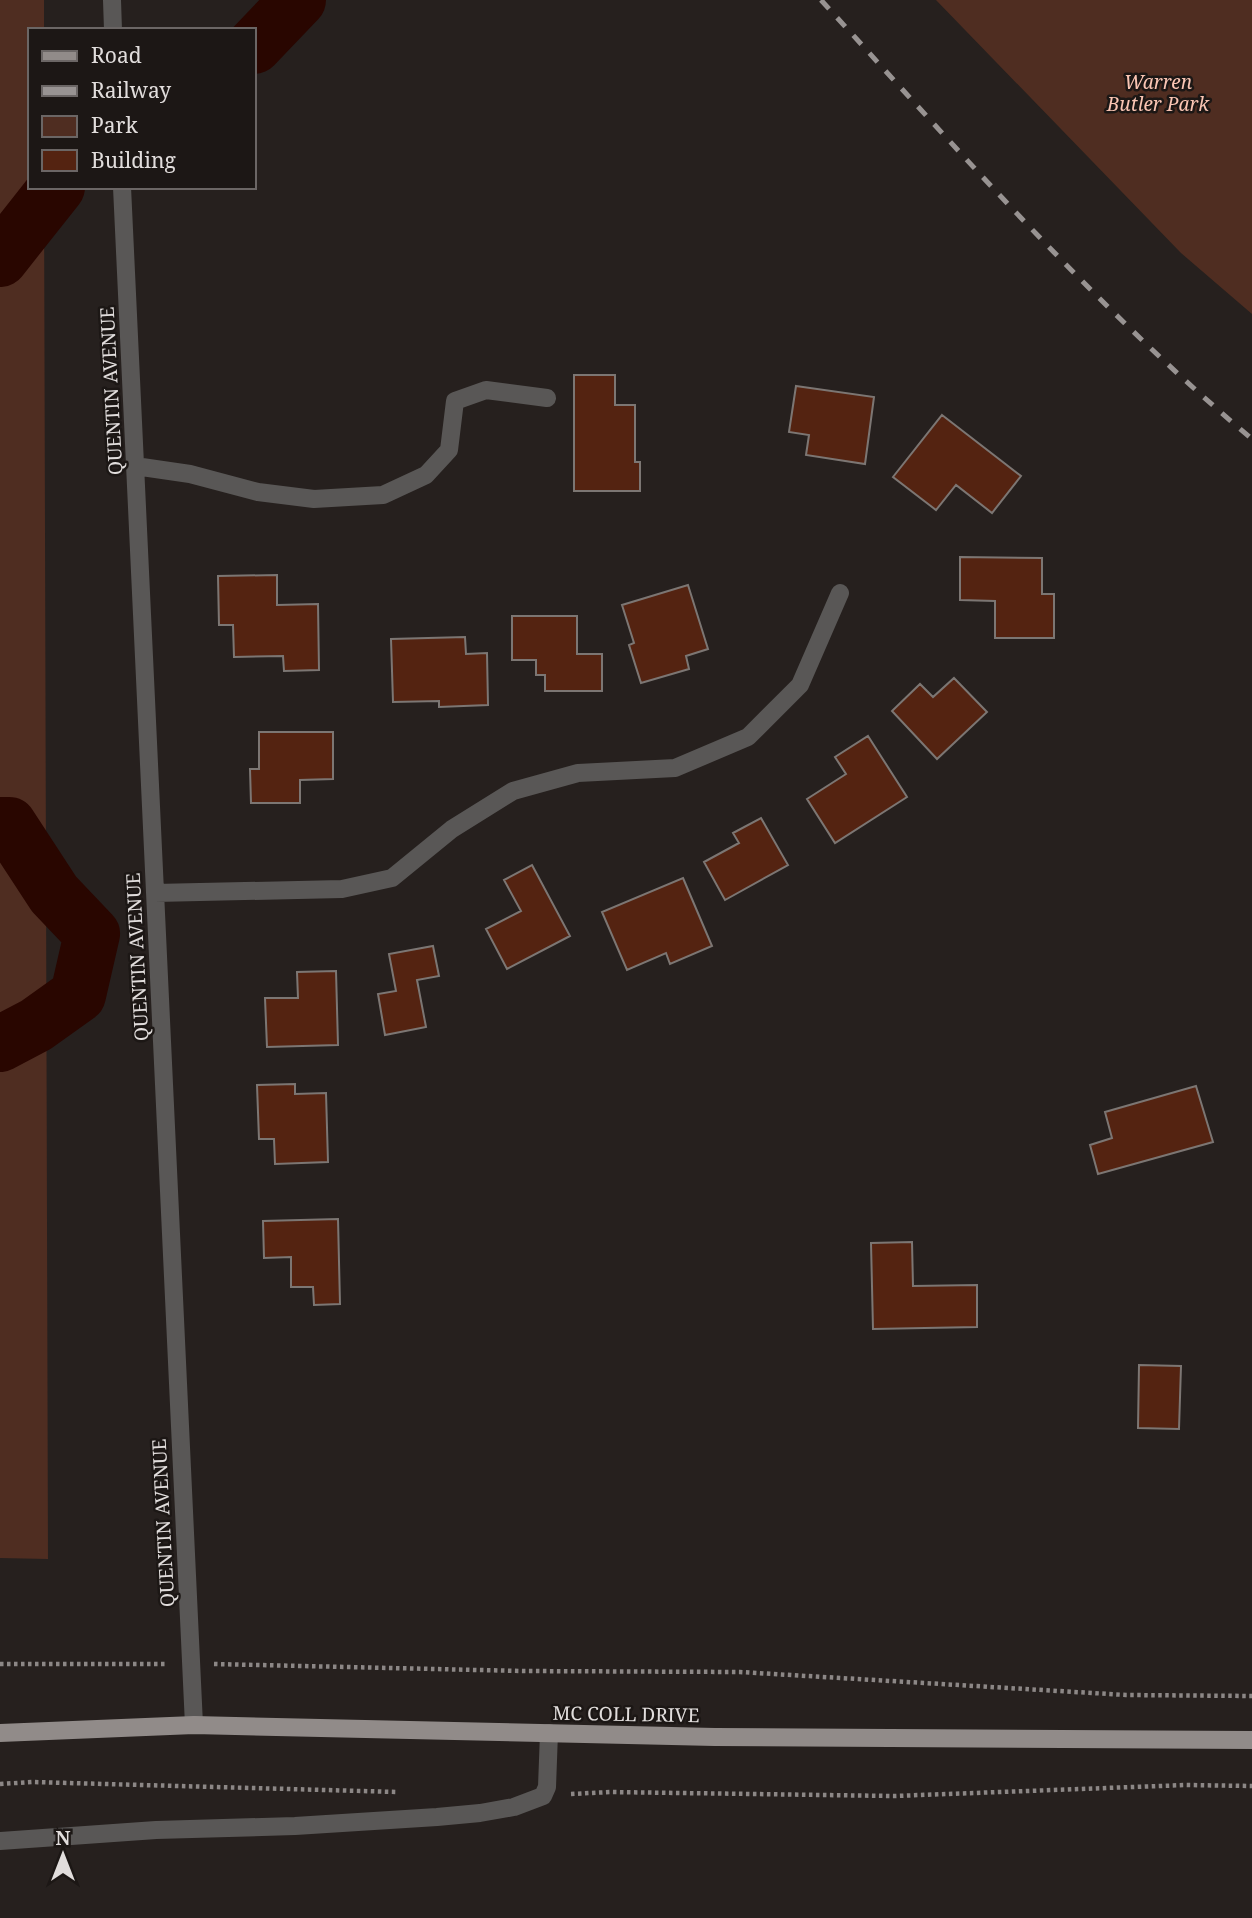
<svg xmlns="http://www.w3.org/2000/svg" width="1252" height="1918" viewBox="0 0 1252 1918" font-family="'Noto Serif',serif">
<rect width="100%" height="100%" fill="#26201e"/>
<path fill="#4f2d21" d="M0 0H44V30H30V187H44L48 1559 0 1558Z
M936 0H1252V314L1181 253Z"/>
<g fill="none" stroke-linecap="round" stroke-linejoin="round">
<path stroke="#290600" stroke-width="56" d="M254 46 298 0
M0 259 57 187
M0 825H9L54 894 92 934 78 995 36 1025 0 1044"/>
</g>
<path fill="#542311" stroke="#7c7673" stroke-width="2" d="M574 375H615V405H635V462H640V491H574Z
M796 386 874 397 865 464 806 455 809 435 789 432Z
M942 415 1021 476 992 513 956 485 936 510 893 477Z
M960 557 1042 558V594H1054V638H995V601L960 600Z
M277 575V605L318 604 319 670 284 671 283 656 234 657 233 625H219L218 576Z
M688 585 708 649 686 656 689 669 641 683 629 645 634 643 622 605Z
M512 616H577V654H602V691H545V675H536V660H512Z
M465 637 466 654 487 653 488 705 439 707V701L393 702 391 639Z
M954 678 987 712 937 759 892 711 920 684 933 697Z
M259 732H333V779L300 780V803H251L250 769H259Z
M868 736 907 797 835 843 807 799 846 774 835 757Z
M761 818 788 865 725 900 704 862 739 843 733 833Z
M532 865 570 936 507 969 486 929 521 911 504 880Z
M683 878 712 946 670 964 666 953 627 970 602 912Z
M433 946 439 976 417 980 426 1027 385 1035 378 994 396 991 389 954Z
M336 971 338 1045 267 1047 265 998H298L297 972Z
M295 1084V1094L326 1093 328 1162 275 1164 274 1139H259L257 1085Z
M1196 1086 1213 1142 1098 1174 1090 1145 1112 1138 1105 1112Z
M338 1219 340 1304 314 1305 313 1287H291V1257L264 1258 263 1221Z
M912 1242 913 1286 977 1285V1327L873 1329 871 1243Z
M1139 1365 1181 1366 1179 1429 1138 1428Z"/>
<g fill="none" stroke-linecap="round" stroke-linejoin="round">
<path stroke="#8c8786" stroke-width="4.5" stroke-dasharray="3.5 3.5" stroke-linecap="butt" d="M0 1664H167
M214 1664 522 1671 740 1672 1126 1695 1252 1696
M0 1784 32 1782 398 1792
M571 1794 610 1792 894 1796 1186 1785 1252 1786"/>
<path stroke="#595756" stroke-width="18" d="M112 0 113 30
M122 187 194 1725
M135 466 190 474 258 492 314 499 383 495 426 475 449 450 455 401 486 390 547 398
M155 893 342 889 392 878 452 829 513 791 578 773 675 768 748 737 800 685 840 593
M0 1841 156 1830 295 1826 437 1817 480 1813 514 1807 543 1796 547 1787 549 1733"/>
<path stroke="#918b89" stroke-width="18" d="M0 1733 194 1725 715 1737 1252 1740"/>
<path stroke="#989392" stroke-width="5" stroke-dasharray="12 12" stroke-linecap="butt" d="M821 0C959 151 1095 307 1252 439"/>
</g>
<g text-anchor="middle" stroke-width="5" stroke-linejoin="round" paint-order="stroke">
<g font-size="19" font-style="italic" fill="#fac5b3" stroke="#1c1715">
<text x="1158" y="89">Warren<tspan x="1158" dy="22">Butler Park</tspan></text>
</g>
<g font-size="19" fill="#e1dddc" stroke="#1c1715">
<text transform="translate(111 391) rotate(-93)" y="7">QUENTIN AVENUE</text>
<text transform="translate(137 957) rotate(-93)" y="7">QUENTIN AVENUE</text>
<text transform="translate(163 1523) rotate(-93)" y="7">QUENTIN AVENUE</text>
<text transform="translate(626 1714) rotate(1)" y="7">MC COLL DRIVE</text>
</g>
</g>
<rect x="28" y="28" width="228" height="161" fill="#1c1715" stroke="#6b6665" stroke-width="2"/>
<rect x="42" y="51" width="35" height="10" fill="#918b89" stroke="#6b6665" stroke-width="2"/>
<text x="91" y="63" font-size="21" fill="#e1dddc">Road</text>
<rect x="42" y="86" width="35" height="10" fill="#989392" stroke="#6b6665" stroke-width="2"/>
<text x="91" y="98" font-size="21" fill="#e1dddc">Railway</text>
<rect x="42" y="116" width="35" height="21" fill="#4f2d21" stroke="#6b6665" stroke-width="2"/>
<text x="91" y="133" font-size="21" fill="#e1dddc">Park</text>
<rect x="42" y="150" width="35" height="21" fill="#542311" stroke="#6b6665" stroke-width="2"/>
<text x="91" y="168" font-size="21" fill="#e1dddc">Building</text>
<g transform="translate(63 1855)" stroke="#1c1715" stroke-width="5" paint-order="stroke">
<path d="M0-5L12 26L0 18L-12 26Z" fill="#e1dddc"/>
<text y="-10" font-size="19" font-weight="bold" text-anchor="middle" fill="#e1dddc">N</text>
</g>
</svg>
